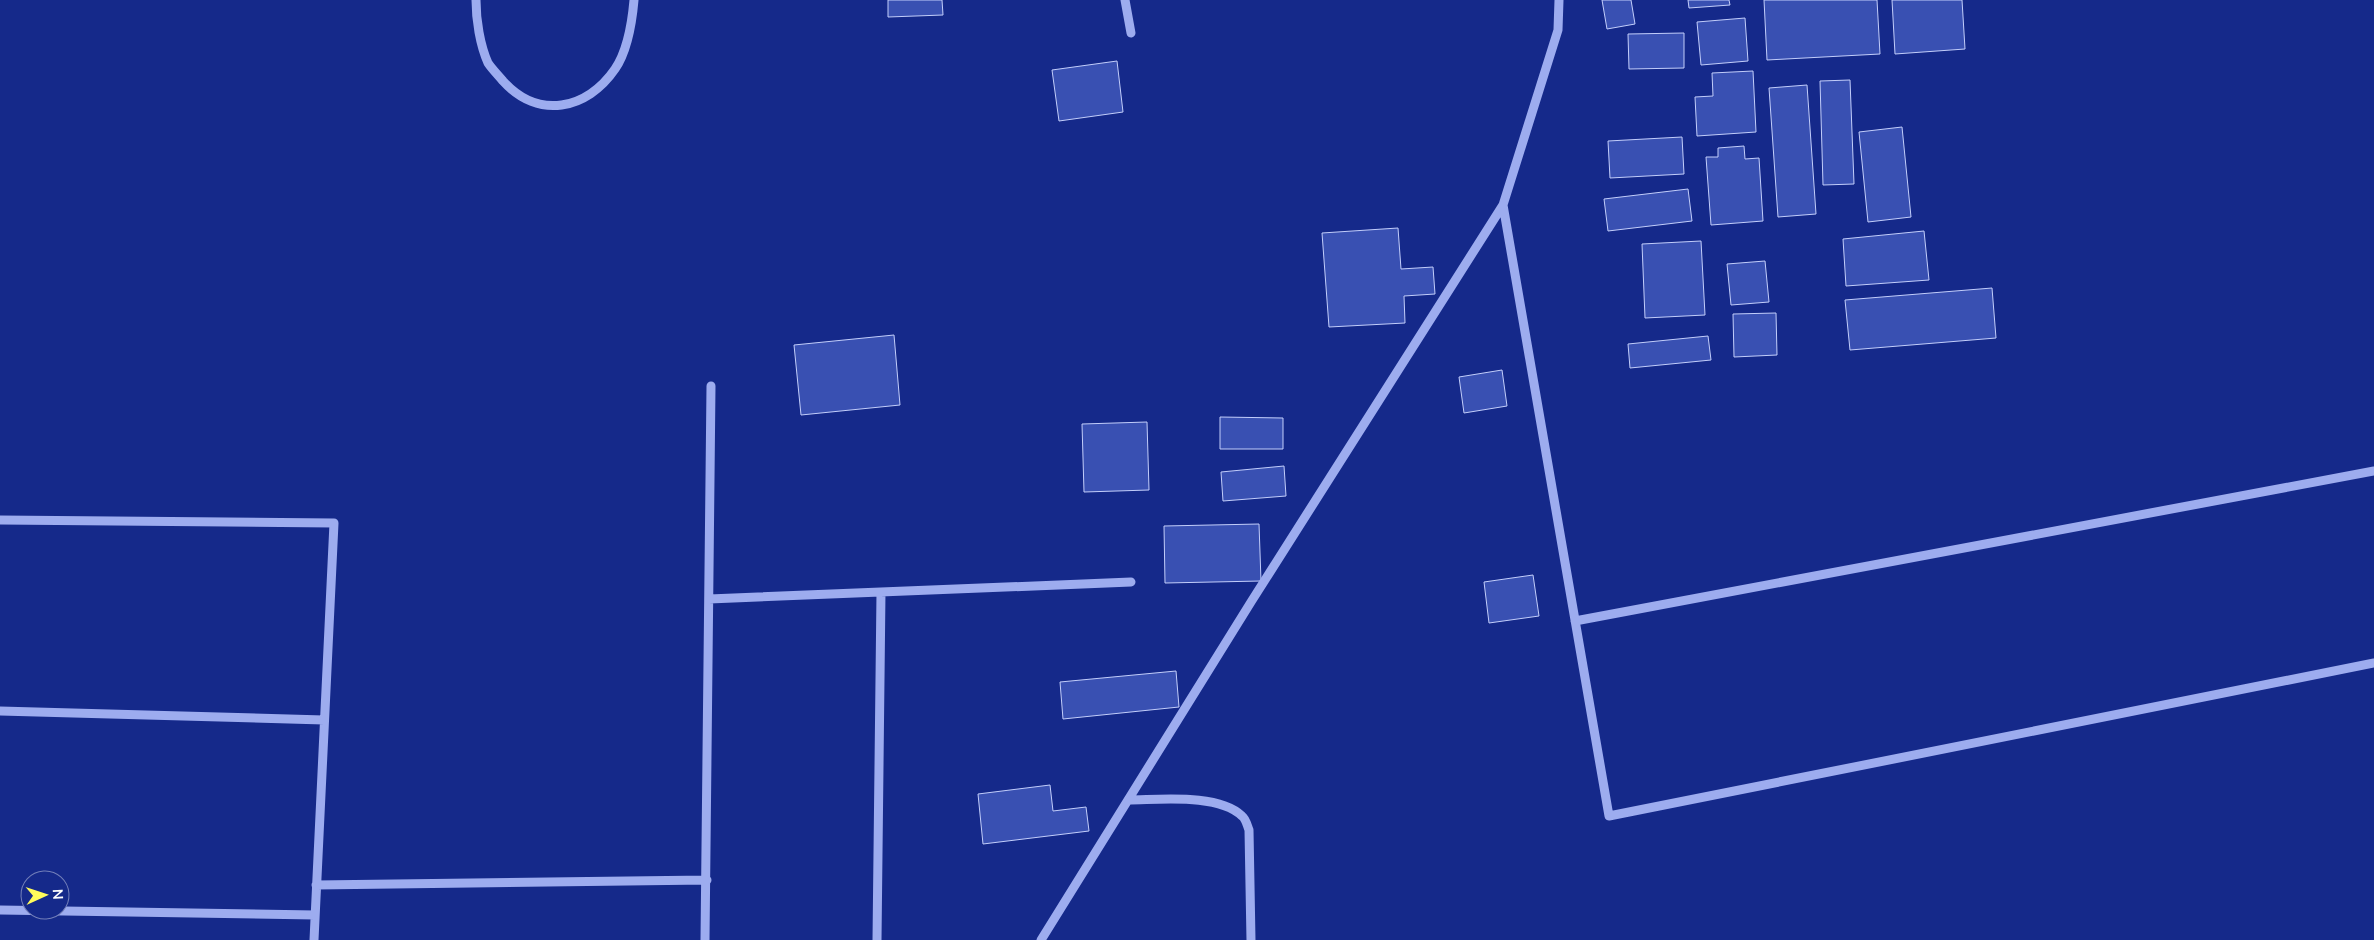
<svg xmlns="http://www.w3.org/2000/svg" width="2374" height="940" viewBox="0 0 2374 940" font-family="Mulish,sans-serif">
<rect width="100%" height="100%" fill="#15298a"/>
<path fill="#3950b2" stroke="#c3cefb" d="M888 0H942L943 15 888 17Z
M1602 0H1631L1635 24 1607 29Z
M1688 0H1729L1730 5 1689 8Z
M1764 0H1877L1880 54 1767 60Z
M1892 0H1962L1965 49 1895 54Z
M1745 18 1748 61 1701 65 1697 22Z
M1684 33V68L1629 69 1628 34Z
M1117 61 1123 112 1059 121 1052 70Z
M1753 71 1756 132 1697 136 1695 97 1713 96 1712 73Z
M1850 80 1854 184 1823 185 1820 81Z
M1807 85 1816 214 1778 217 1769 88Z
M1902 127 1911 217 1868 222 1859 132Z
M1682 137 1684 174 1610 178 1608 141Z
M1744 146 1745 159 1759 158 1763 221 1711 225 1706 157H1718V148Z
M1688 189 1692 221 1608 231 1604 199Z
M1398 228 1401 269 1433 267 1435 294 1404 296 1405 323 1329 327 1322 233Z
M1924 231 1929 280 1846 286 1843 239Z
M1701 241 1705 315 1645 318 1642 244Z
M1765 261 1769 302 1731 305 1727 264Z
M1992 288 1996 338 1850 350 1845 300Z
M1776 313 1777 355 1734 357 1733 314Z
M894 335 900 405 801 415 794 345Z
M1708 336 1711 360 1630 368 1628 344Z
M1502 370 1507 406 1464 413 1459 377Z
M1220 417 1283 418V449H1220Z
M1147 422 1149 490 1084 492 1082 424Z
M1284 466 1286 496 1223 501 1221 472Z
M1259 524 1261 581 1165 583 1164 526Z
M1533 575 1539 616 1489 623 1484 582Z
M1176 671 1179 707 1063 719 1060 682Z
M1050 785 1053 811 1086 807 1089 831 983 844 978 794Z"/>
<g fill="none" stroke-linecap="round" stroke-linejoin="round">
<path stroke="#9dacef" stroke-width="9" d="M476 0C476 20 480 45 488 63 492 69 498 75 503 81 538 120 587 110 615 69 628 50 632 23 634 0
M1125 0 1131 33
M1503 205 1609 816 2374 663
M0 520 334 523 314 940
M709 599 1131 582
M1575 621 2374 471
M0 711 324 720
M1128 800C1159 800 1218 793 1242 816 1246 819 1247 825 1249 830L1251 940
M316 885 707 880
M0 910 315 915
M705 940 711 386
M877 940 881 592
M1041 940 1251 602 1503 205 1558 30 1559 0"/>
</g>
<g transform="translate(45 895) rotate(87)"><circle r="24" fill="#15298a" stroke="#737fb9"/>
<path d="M0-4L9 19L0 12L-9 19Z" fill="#fffb5b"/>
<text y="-8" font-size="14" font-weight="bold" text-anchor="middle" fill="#ffffff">N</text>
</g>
</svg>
